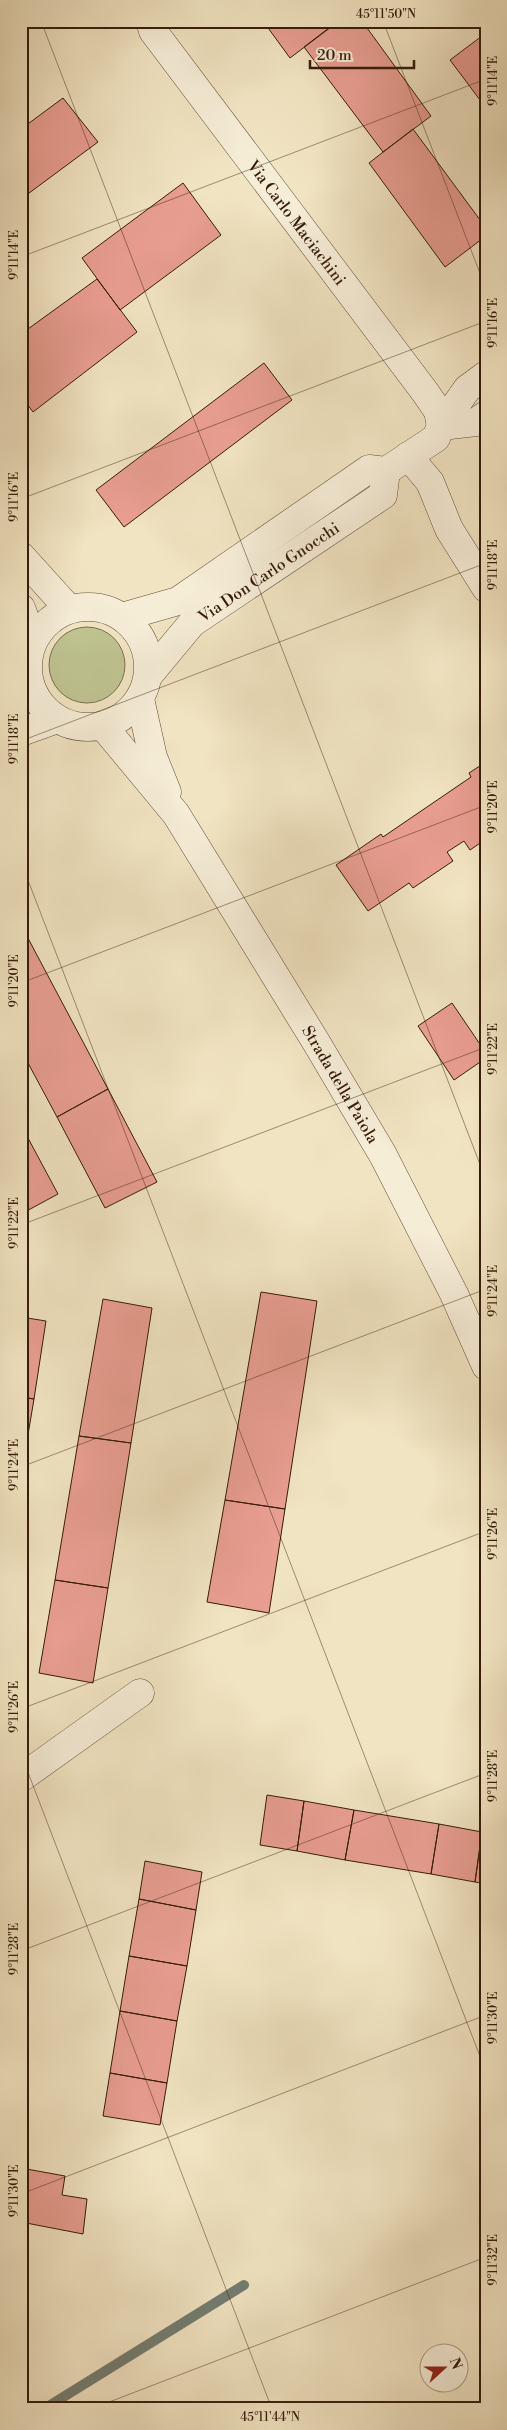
<svg xmlns="http://www.w3.org/2000/svg" width="507" height="2430" viewBox="0 0 507 2430" font-family="'Libre Bodoni',serif">
<rect width="100%" height="100%" fill="#f1e4c2"/>
<filter id="stains"><feTurbulence type="fractalNoise" baseFrequency=".004" numOctaves="4"/><feColorMatrix values="0 0 0 0 .2 0 0 0 0 .09 0 0 0 0 .02 0 0 0 .5 -.17"/></filter>
<radialGradient id="worn" r=".72"><stop offset=".6" stop-color="#630" stop-opacity="0"/><stop offset="1" stop-color="#630" stop-opacity=".3"/></radialGradient>
<path fill="#bec390" stroke="#7a704d" d="M49 665a38 38 0 1 1 76 0a38 38 0 1 1-76 0Z"/>
<g fill="none" stroke-linecap="round" stroke-linejoin="round">
<path stroke="#727d70" stroke-width="10" d="M44 2409 244 2285"/>
</g>
<path fill="#e99e92" stroke="#351c0a" d="M263 21H333L335 24 290 58Z
M338 21H362L431 116 383 152 304 47Z
M486 33V108L450 60Z
M63 98 98 142 21 199V129Z
M413 129 486 228V236L445 267 369 163Z
M183 183 221 235 120 310 82 258Z
M97 279 137 332 33 412 21 396V334Z
M264 363 292 400 124 527 96 490Z
M486 762V839L470 850 464 841 447 852 453 861 413 888 409 883 368 911 336 865 381 834 383 837 471 777 469 773Z
M21 925 108 1089 57 1117 21 1050Z
M452 1003 486 1053V1058L454 1080 418 1026Z
M108 1089 157 1182 105 1208 57 1117Z
M21 1125 58 1194 21 1214Z
M261 1292 317 1301 285 1509 225 1500Z
M103 1299 152 1308 131 1443 79 1436Z
M21 1317 46 1321 34 1399 21 1397Z
M21 1397 34 1399 21 1476Z
M79 1436 131 1443 108 1588 55 1580Z
M225 1500 285 1509 269 1613 207 1602Z
M55 1580 108 1588 93 1683 39 1673Z
M267 1795 304 1801 297 1851 260 1845Z
M304 1801 354 1810 345 1860 297 1851Z
M354 1810 439 1824 431 1874 345 1860Z
M439 1824 482 1832 475 1882 431 1874Z
M482 1832 486 1833V1884L475 1882Z
M145 1861 202 1872 196 1910 139 1899Z
M139 1899 196 1910 187 1966 129 1956Z
M129 1956 187 1966 177 2021 120 2011Z
M120 2011 177 2021 167 2083 110 2073Z
M110 2073 167 2083 160 2125 103 2116Z
M21 2168 65 2176 62 2195 87 2199 83 2234 21 2222Z"/>
<g fill="none" stroke-linecap="round" stroke-linejoin="round">
<g stroke="#644e38" stroke-width="29">
<g id="minor">
<path id="s1" d="M150 21 153 31 425 392 438 411 441 426"/>
<path d="M441 426 476 422 486 415"/>
<path d="M408 456 430 482 449 529 486 588"/>
<path d="M21 556 69 609"/>
<circle cx="88" cy="667" r="60"/>
<path d="M21 608 33 640"/>
<path d="M122 617 178 601 369 469 386 471 436 438 441 426 467 389 486 375"/>
<path id="s2" d="M148 676 192 623 383 495 386 471"/>
<path d="M140 699 153 757 167 792"/>
<path id="s3" d="M103 726 176 814 316 1042 383 1155 454 1294 486 1366"/>
<path d="M21 732 57 719"/>
<path d="M21 1778 140 1693"/>
</g>
</g>
<use href="#minor" stroke="#f6edd7" stroke-width="28"/>
</g>
<path fill="none" stroke="#351c0a" stroke-width="1" stroke-opacity="0.45" d="M41 21 486 1180M383 21 486 289M21 257 486 79M21 499 486 321M21 741 486 563M21 862 486 2072M21 983 486 805M21 1225 486 1047M21 1467 486 1289M21 1709 486 1531M21 1754 272 2409M21 1951 486 1773M21 2194 486 2015M91 2409 486 2257"/>
<g text-anchor="middle" stroke-width="4" stroke-linejoin="round" paint-order="stroke">
<g font-size="16" fill="#351c0a" stroke="#f6edd7">
<text dy="6" stroke="none"><textPath href="#s1" startOffset="250">Via Carlo Maciachini</textPath></text>
<text dy="6" stroke="none"><textPath href="#s2" startOffset="161">Via Don Carlo Gnocchi</textPath></text>
<text dy="6" stroke="none"><textPath href="#s3" startOffset="431">Strada della Paiola</textPath></text>
</g>
</g>
<rect width="507" height="2430" fill="none" stroke="#f1e4c2" stroke-width="55"/>
<g transform="translate(444 2368) rotate(69)"><circle r="24" fill="#f6edd7" stroke="#a99985"/>
<path d="M0-4L9 19L0 12L-9 19Z" fill="#8f2418"/>
<text y="-8" font-size="14" font-weight="bold" text-anchor="middle" fill="#351c0a">N</text>
</g>
<path d="M310 60v8h104v-8" fill="none" stroke="#351c0a" stroke-width="2.5"/>
<text x="317" y="60" font-size="15" fill="#351c0a" stroke="#f6edd7" stroke-width="4" paint-order="stroke">20 m</text>
<rect x="28" y="28" width="452" height="2374" fill="none" stroke="#351c0a" stroke-width="2"/>
<g font-size="12" text-anchor="middle" fill="#351c0a">
<text x="386" y="18">45°11'50"N</text>
<text transform="translate(493 81) rotate(-90)" y="4">9°11'14"E</text>
<text transform="translate(14 255) rotate(-90)" y="4">9°11'14"E</text>
<text transform="translate(493 323) rotate(-90)" y="4">9°11'16"E</text>
<text transform="translate(14 497) rotate(-90)" y="4">9°11'16"E</text>
<text transform="translate(493 565) rotate(-90)" y="4">9°11'18"E</text>
<text transform="translate(14 739) rotate(-90)" y="4">9°11'18"E</text>
<text transform="translate(493 807) rotate(-90)" y="4">9°11'20"E</text>
<text transform="translate(14 981) rotate(-90)" y="4">9°11'20"E</text>
<text transform="translate(493 1049) rotate(-90)" y="4">9°11'22"E</text>
<text transform="translate(14 1223) rotate(-90)" y="4">9°11'22"E</text>
<text transform="translate(493 1291) rotate(-90)" y="4">9°11'24"E</text>
<text transform="translate(14 1465) rotate(-90)" y="4">9°11'24"E</text>
<text transform="translate(493 1534) rotate(-90)" y="4">9°11'26"E</text>
<text transform="translate(14 1707) rotate(-90)" y="4">9°11'26"E</text>
<text transform="translate(493 1776) rotate(-90)" y="4">9°11'28"E</text>
<text transform="translate(14 1949) rotate(-90)" y="4">9°11'28"E</text>
<text transform="translate(493 2018) rotate(-90)" y="4">9°11'30"E</text>
<text transform="translate(14 2191) rotate(-90)" y="4">9°11'30"E</text>
<text transform="translate(493 2260) rotate(-90)" y="4">9°11'32"E</text>
<text x="270" y="2421">45°11'44"N</text>
</g>
<rect width="100%" height="100%" filter="url(#stains)"/>
<rect width="100%" height="100%" fill="url(#worn)"/>
</svg>
